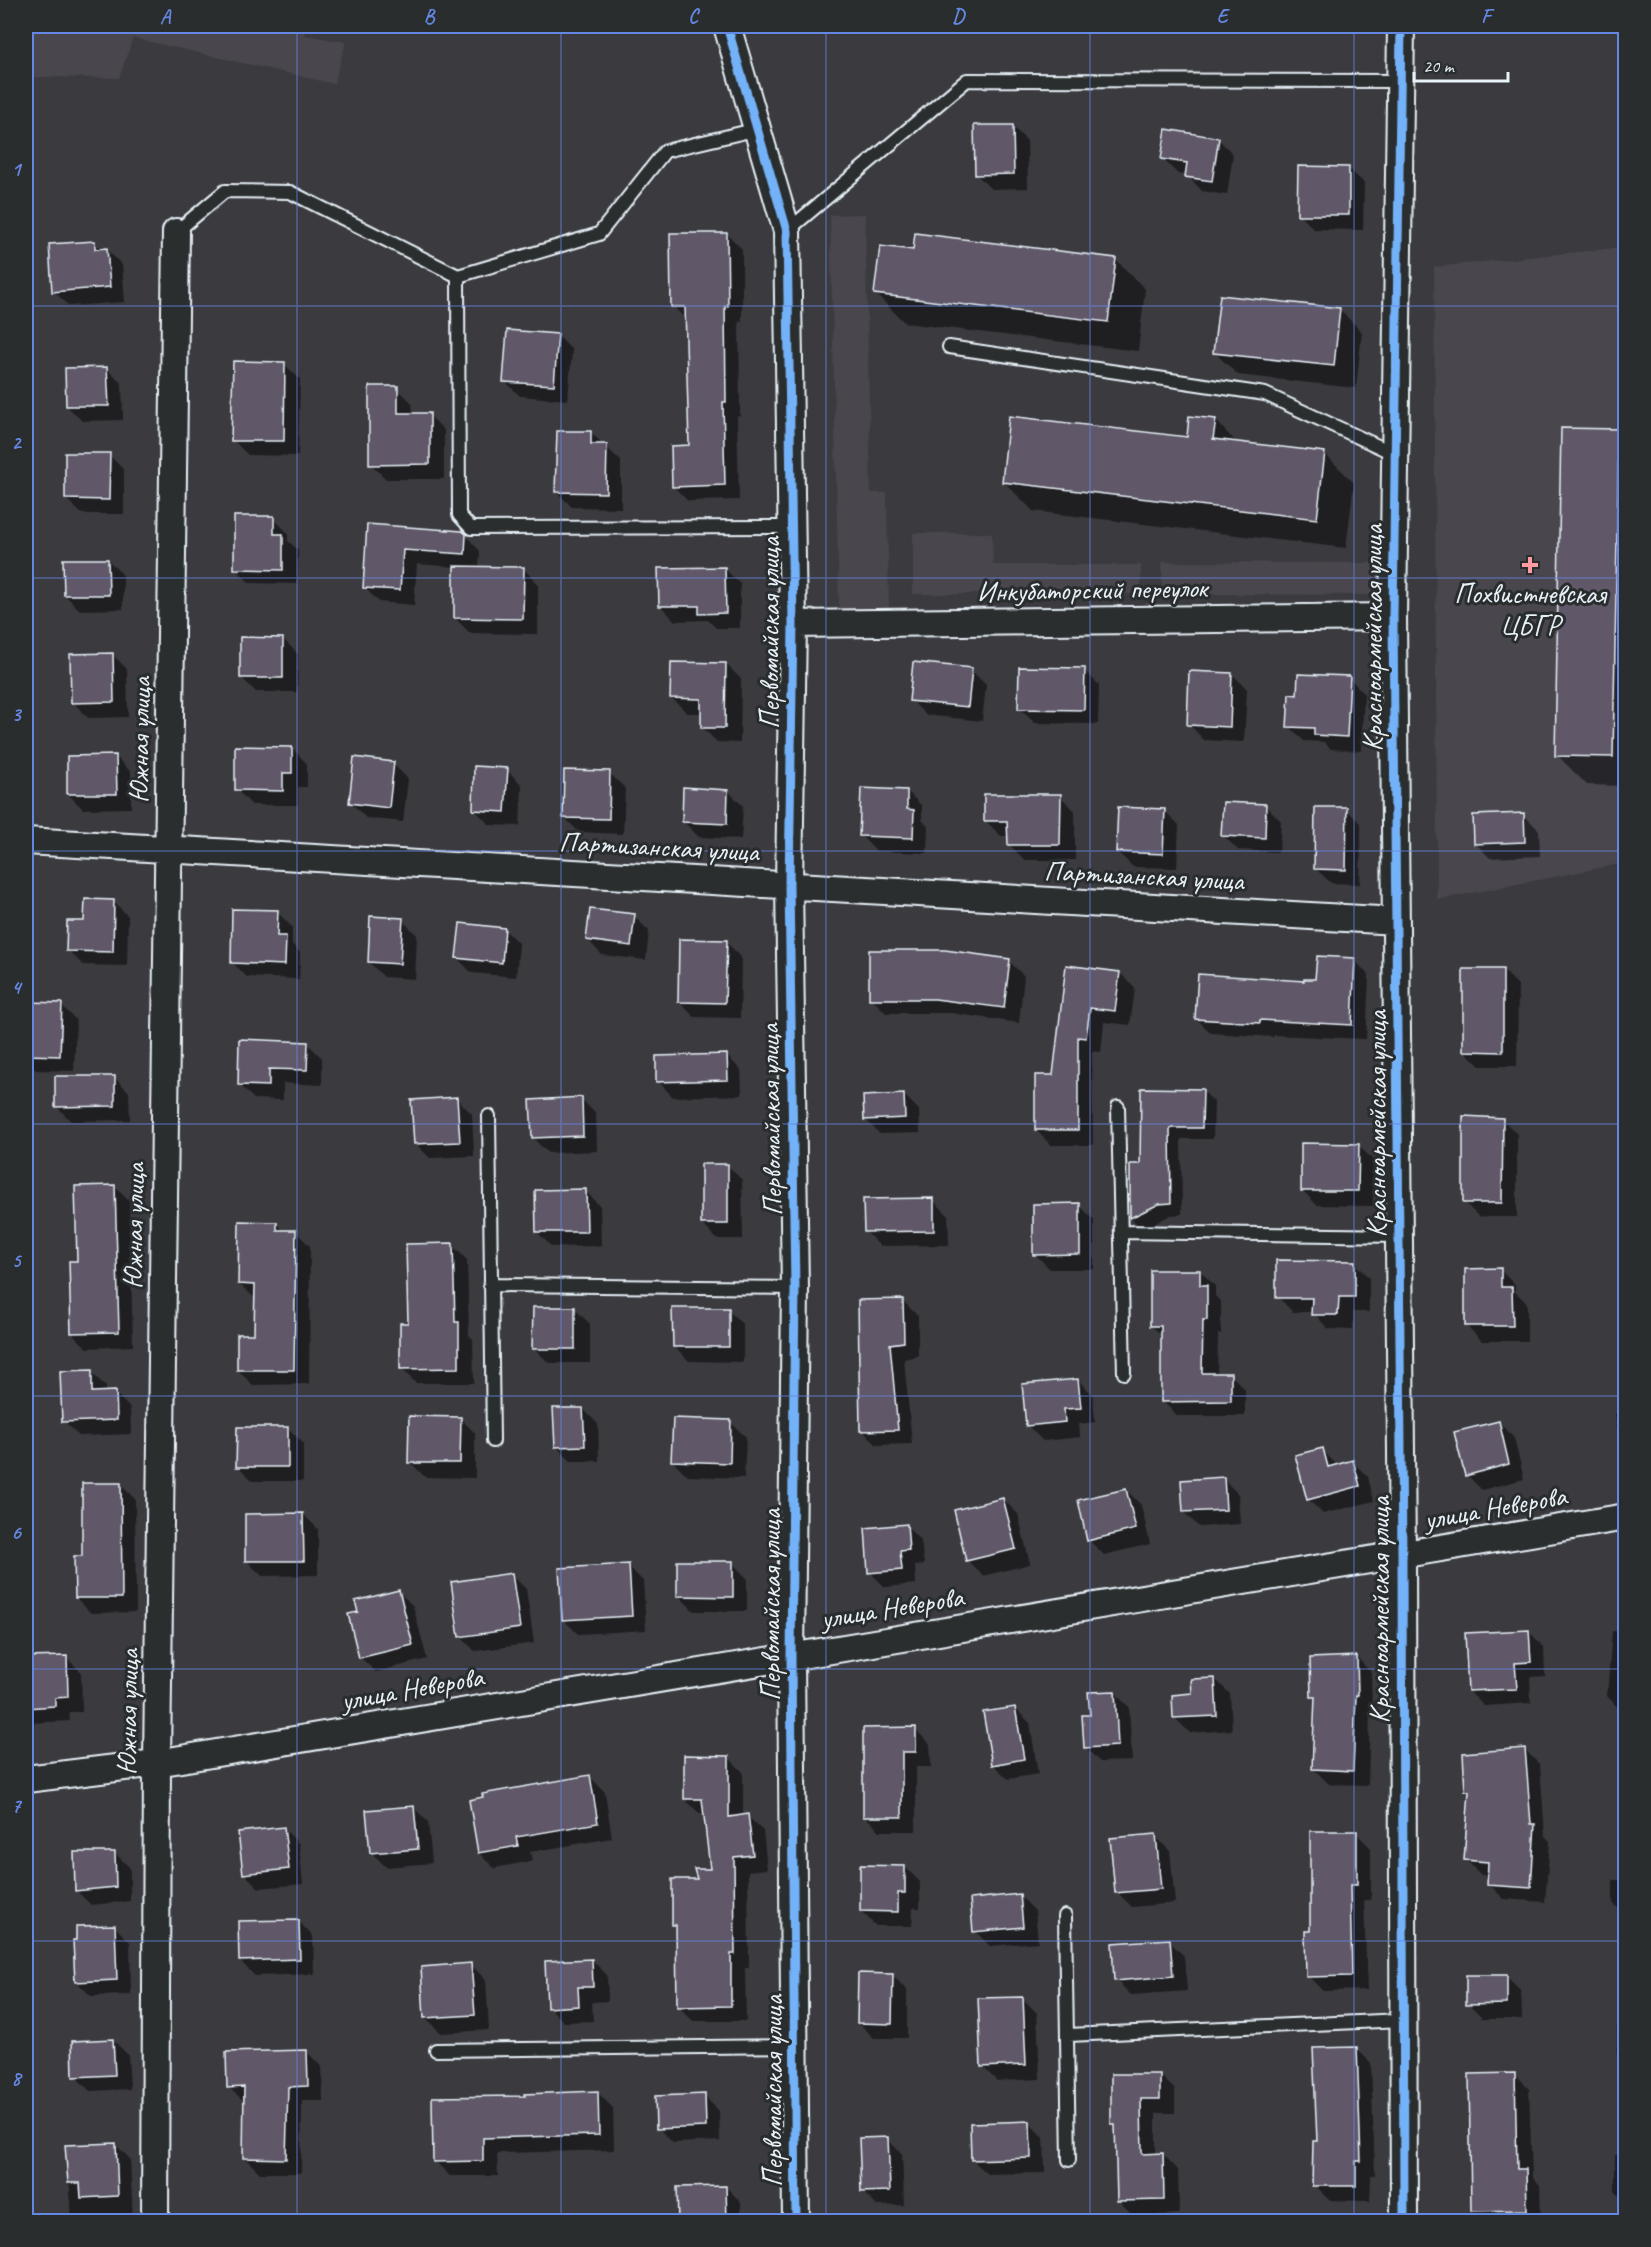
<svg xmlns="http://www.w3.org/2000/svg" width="1651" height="2247" viewBox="0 0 1651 2247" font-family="Caveat,sans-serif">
<rect width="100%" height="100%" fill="#3a3a3f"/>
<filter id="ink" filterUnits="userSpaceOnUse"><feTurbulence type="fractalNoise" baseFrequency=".0167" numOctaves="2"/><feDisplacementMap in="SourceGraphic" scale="12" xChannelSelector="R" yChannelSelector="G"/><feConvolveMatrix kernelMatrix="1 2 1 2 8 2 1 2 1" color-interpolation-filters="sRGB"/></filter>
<g filter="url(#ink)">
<path fill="#48464e" d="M26 26H307L304 35 346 42 334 84 133 38 119 78 26 77Z
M865 214 871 493H887L889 608 839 609 830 215Z
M1625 247V863L1437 900 1434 267Z
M913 533H992L993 565H1141V594H913Z
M1162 562 1375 563V595L1162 594Z"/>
<path fill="#0007" d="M1012 126 1027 141 1028 188 991 189 976 174Z
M1218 139 1233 154 1227 195 1202 191 1187 175 1178 174 1163 159Z
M1348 168 1364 183 1363 230 1314 229 1299 214Z
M727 234 742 249V321H739L740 416H737L739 500 688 501 673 486 690 447 687 321 673 306Z
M94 242 102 250H107L122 265 125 302 69 306 54 291Z
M914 251 1115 259 1145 289 1138 351 905 323 875 293Z
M1339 309 1362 332 1356 388 1238 375 1215 353Z
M557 335 572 350 568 400 520 396 505 381Z
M284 364 300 379 298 456 248 455 233 440Z
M107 369 122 384 123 420 82 421 67 406Z
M397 388 412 403 413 415H429L444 430V479H386L371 464Z
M1215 420 1238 444 1324 453 1354 483 1346 548 1033 511 1003 481 1188 439Z
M1618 430 1626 438V786L1587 785 1557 755Z
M591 433 621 461V508L572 507 557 492Z
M109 455 124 470V514H82L66 499Z
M273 518 288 533V541L298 550 297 584 250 583 235 568Z
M369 526 462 532 480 551 479 568H523L538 584V634L470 633 455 618 456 567 417 564 414 605 379 602 364 587Z
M108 560 123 575V609L80 610 65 595Z
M725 569 740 584V628H716L708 620 675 621 660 605Z
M283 639 298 654 297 692H256L241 677Z
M112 654 127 669 128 717 88 718 73 702Z
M726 664 741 679 740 743 717 742 702 727V713H687L672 698Z
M971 670 986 685 982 721 926 715 911 700Z
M1084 670 1099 685 1098 724 1035 723 1020 708Z
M1232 674 1247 689 1244 742 1204 740 1189 724Z
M1349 678 1364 693 1361 751 1331 749 1324 742 1304 741 1289 726 1298 696Z
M292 748 307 764V787H298V805H252L237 790Z
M116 757 131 772V808L83 809 68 794Z
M393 764 408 779 403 822 366 818 351 803Z
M507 770 522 785 520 826 490 825 475 810Z
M609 773 625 788 623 834 579 832 564 817Z
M728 791 743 806 741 839 699 837 684 822Z
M907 791 922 806V820L928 826 927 853 876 851 861 836Z
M1060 796 1075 811V860H1024L1009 844V836H1001L986 821Z
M1266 806 1281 821 1279 852 1238 850 1223 835Z
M1346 809 1361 824 1360 884 1331 883 1315 868Z
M1164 810 1179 825 1177 868 1133 867 1118 852Z
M1524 815 1539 830 1540 856 1490 858 1475 843Z
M113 901 128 916 127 966 83 965 68 950 86 923Z
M277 912 292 927V944L300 953 299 979 247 977 232 962Z
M634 916 649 931 646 960 602 955 587 939Z
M402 920 417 935 415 979 384 977 369 962Z
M504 929 519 944 516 977 472 973 457 958Z
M726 942 741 957 740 1018 694 1017 679 1001Z
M1354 960 1369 975 1366 1039 1274 1035V1037L1211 1033 1196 1018 1317 981Z
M1009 961 1024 976 1019 1023 951 1013H886L871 998Z
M1068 967 1120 973 1135 988 1130 1025 1104 1022 1101 1052 1092 1051 1093 1145H1051L1036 1130 1054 1077Z
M1503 970 1518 985 1517 1066H1480L1465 1051Z
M26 1004 61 1005 76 1020 74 1071 36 1070 26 1060Z
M307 1043 322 1058V1085L283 1083V1100L254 1099 239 1084Z
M726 1055 741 1070 742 1095 673 1097 658 1081Z
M114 1077 129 1092 130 1120 71 1121 56 1106Z
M1142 1089 1202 1090 1214 1102 1213 1139H1181L1182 1214 1171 1215 1143 1229 1131 1218V1165H1142Z
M904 1095 919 1110 920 1133 880 1134 865 1119Z
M457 1099 472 1114 474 1156 430 1158 415 1143Z
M581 1099 596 1114 597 1151 548 1153 533 1138Z
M1502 1119 1517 1134V1217H1479L1464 1202Z
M1358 1145 1373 1160V1206L1317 1205 1302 1190Z
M727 1165 742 1180 743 1239H717L702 1224Z
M114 1186 129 1201 133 1346 87 1348 72 1333 79 1262Z
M585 1191 600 1206 601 1246 552 1247 537 1232Z
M933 1200 948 1215 949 1245 880 1246 865 1231Z
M1079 1205 1094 1220V1269H1050L1035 1254Z
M276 1223 284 1231H295L310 1246 309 1384 253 1385 238 1370 255 1335 256 1299 239 1284Z
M452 1245 467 1260 469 1335 473 1339 474 1383H416L401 1368 410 1324Z
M1354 1263 1369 1278V1312H1353V1330L1328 1329 1313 1312H1293L1278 1297Z
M1500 1270 1515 1285V1292L1527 1303V1341H1482L1467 1326Z
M1200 1271 1215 1286V1296L1221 1302V1334H1218L1217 1374H1230L1245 1389V1416H1178L1162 1401 1163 1337 1152 1326Z
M903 1301 918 1316V1356L904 1359 912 1444 877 1445 862 1430Z
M575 1309 590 1324V1363H549L534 1348Z
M728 1310 743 1325V1362L689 1361 674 1346Z
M91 1372 106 1387V1393H115L130 1408 131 1434 79 1436 64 1421Z
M1078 1380 1093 1395 1095 1422 1079 1424 1080 1437 1043 1441 1028 1426Z
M583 1409 598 1424 599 1461H571L556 1446Z
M1626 1412V1454L1621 1449 1615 1414Z
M460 1418 475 1433V1478L425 1477 410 1462Z
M730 1422 746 1437 744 1478 688 1476 673 1461Z
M1499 1423 1514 1438 1524 1479 1482 1490 1467 1475Z
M288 1428 303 1443V1481H253L238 1466Z
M1322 1450 1338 1466 1353 1462 1368 1477 1374 1501 1323 1514 1308 1499Z
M1223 1479 1238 1494 1240 1524 1199 1527 1184 1512Z
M120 1484 135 1499 136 1612 91 1613 76 1598 84 1557Z
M1126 1490 1141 1505 1150 1544 1104 1555 1089 1540Z
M1003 1499 1018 1514 1030 1564 983 1576 968 1561 956 1511Z
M303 1514 318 1529V1575L262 1576 247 1561Z
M906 1526 921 1541 924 1565 915 1566 916 1584 885 1587 870 1572Z
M732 1563 747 1578V1611H694L679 1596Z
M628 1566 643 1581 646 1630 578 1634 563 1619Z
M511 1574 526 1589 534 1643 475 1651 460 1636Z
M398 1591 413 1606 427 1659 376 1672 360 1657V1613Z
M1612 1631 1626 1632V1712H1622L1607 1696Z
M1529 1632 1544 1647 1545 1676 1530 1677 1531 1703 1484 1706 1469 1691Z
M66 1657 81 1672 82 1712H69L70 1721 26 1723V1659Z
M1356 1657 1371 1672 1372 1710H1370L1368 1785 1329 1784 1314 1769 1316 1700 1312 1696Z
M1215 1679 1230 1694 1232 1730 1190 1733 1175 1718 1193 1694Z
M1114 1692 1129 1707 1132 1761 1100 1762 1085 1747 1091 1717Z
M1015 1708 1030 1723 1038 1774 1008 1779 993 1764Z
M915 1729 930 1744 931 1767H916V1831H880L865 1816Z
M1525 1750 1540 1765 1545 1836 1550 1841 1545 1902 1504 1899 1489 1884V1875H1481L1466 1860 1470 1795 1466 1791Z
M728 1757 743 1772V1816H747L763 1831 767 1869 748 1871 749 1968H745L746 2021H693L678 2006V1929L674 1925 699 1880 712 1870 705 1814H700L685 1799Z
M1619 1766H1626V1809L1619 1802Z
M590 1777 605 1792 612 1838 530 1852 532 1861 494 1868 479 1853 484 1799Z
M413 1807 428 1822 432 1863 386 1867 371 1852Z
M284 1829 299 1844 303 1884 259 1888 244 1873Z
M1356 1833 1371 1848V1900H1364L1367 1990 1323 1991 1308 1976 1311 1932Z
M1155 1836 1170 1851 1175 1903 1132 1907 1117 1892Z
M115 1853 130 1868V1901L91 1905 76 1890Z
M905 1867 920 1882V1908H913L912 1926H876L861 1911Z
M1613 1880H1626V1916L1613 1903Z
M1020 1896 1035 1911 1038 1942 990 1946 975 1931Z
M298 1921 313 1936 314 1974 255 1976 240 1961Z
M115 1927 130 1942 131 1995 91 1996 76 1981Z
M1169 1941 1184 1956 1187 1991 1131 1995 1116 1980Z
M592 1960 607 1975 608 2001 592 2002 593 2021 564 2022 549 2007Z
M471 1965 486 1980 489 2030 441 2033 425 2018Z
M892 1975 907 1990V2038H874L859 2023Z
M1506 1976 1521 1991 1522 2019H1483L1468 2004Z
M1022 1998 1037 2013 1040 2079 997 2081 982 2066Z
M1617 2026H1626V2066L1618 2059Z
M113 2040 128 2055 130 2089 90 2091 75 2076Z
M1356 2048 1371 2063 1375 2175H1371L1370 2201 1329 2200 1314 2185 1318 2143Z
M307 2052 322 2067 323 2101H302L301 2173H260L245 2158V2102L228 2087Z
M1514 2074 1529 2089 1532 2177 1540 2185 1541 2222H1472L1471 2076Z
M1160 2075 1175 2090V2113H1156V2155L1163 2154 1178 2170 1179 2214 1134 2216 1119 2201 1116 2127 1113 2123Z
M598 2093 613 2108 614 2150 497 2153 498 2176H450L435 2161 526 2097Z
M704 2096 719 2111 720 2141 673 2143 658 2128Z
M1029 2123 1044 2138 1045 2173 987 2174 972 2159Z
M887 2139 902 2154 904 2205 877 2206 862 2191Z
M115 2144 130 2159 133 2222H72L67 2147Z
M1615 2155H1626V2202L1615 2191Z
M726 2187 741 2202V2222H680Z"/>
<path fill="#605868" stroke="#e8f1f8" stroke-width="1.5" d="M974 125H1013L1014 174 975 175Z
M1166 129 1219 138 1212 181 1185 177 1187 163 1161 159Z
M1298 166 1349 167V215H1297Z
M670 233H727L728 306H725L726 402H723L725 485 672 487 671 446 689 445 685 307H671Z
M915 233 1116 258 1108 322 874 294 880 246 913 250Z
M95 241V249L107 248 110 287 52 292 49 244Z
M1220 295 1340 308 1334 366 1213 353Z
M507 330 558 334 554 385 503 382Z
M233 361 285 362 284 441H231Z
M107 367 109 406H66L65 368Z
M369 386H398V413H430V464L369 465Z
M1009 416 1187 437 1189 416 1216 419 1213 439 1325 452 1317 519 1002 482Z
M1561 428 1619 429 1613 757 1555 756Z
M557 431H591V444H607L606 493 555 492Z
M65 453H110L109 500 65 499Z
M234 516H274V534H283V570L234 569Z
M367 524 462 531 466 534 465 554 403 550 400 590 363 588Z
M63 559H108L109 595H64Z
M454 566 524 567 523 619 454 618Z
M725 567 726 613 699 614V606H659L658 568Z
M240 637 283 638V678H240Z
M113 653 114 702 71 703 70 654Z
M671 662 726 663 725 728H701V699L670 698Z
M913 662 972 668 968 707 909 701Z
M1019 667 1085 668 1084 710 1018 709Z
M1189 671 1232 673 1230 727 1187 725Z
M1298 674 1350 676 1347 737 1314 735V728L1287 727 1289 694 1297 695Z
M235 746 292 747V773H283V791L235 790Z
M116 755 117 794H67V756Z
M354 757 394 762 389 808 349 803Z
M474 766 508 768 505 812 473 810Z
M564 770 610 771 609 819 563 818Z
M683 787 728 790 727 824 682 822Z
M861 788 907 790V809L914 810 913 838 859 836Z
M984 794H1061L1060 845H1008L1007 821H984Z
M1223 802 1266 804 1265 838 1221 836Z
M1118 807 1165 809 1163 854 1116 852Z
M1315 807H1347L1346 870 1314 869Z
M1524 813 1525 842 1474 844 1473 815Z
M85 899 114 900 113 952 66 951 67 921H84Z
M232 909 278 910 277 936H286L285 965 231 963Z
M590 909 635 914 631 946 586 940Z
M370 916 403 918 400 964 368 962Z
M460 923 505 928 502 963 456 958Z
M679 939 727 940 725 1003 678 1002Z
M869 950H945L1010 959 1004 1008 935 999H869Z
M1317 956 1355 958 1352 1025 1260 1020V1023L1195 1019 1198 974 1304 981V979H1315Z
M1066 965 1120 972 1115 1011 1090 1008 1086 1038 1078 1037V1130H1035V1075H1053Z
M1463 969H1503V1052L1463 1051Z
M26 1002 62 1003 60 1056 26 1055Z
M239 1039 308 1042 307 1070 269 1069V1086L238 1085Z
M727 1054 728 1080 656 1082V1056Z
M55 1076H115V1106L55 1107Z
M1141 1088 1203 1089 1202 1128H1170L1171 1203 1159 1204 1130 1218V1164H1140Z
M904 1094 905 1118 864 1120 863 1096Z
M457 1097 460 1142 414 1144 411 1100Z
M582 1097 583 1136 532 1138 530 1100Z
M1463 1116 1503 1118 1502 1203H1463Z
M1301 1143 1359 1144 1358 1191H1301Z
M701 1164H728V1224H701Z
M115 1185 119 1332 71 1333 69 1261H77L75 1186Z
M586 1189 587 1232H536L535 1190Z
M934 1198V1231L864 1232 863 1199Z
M1080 1203V1254L1033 1255V1204Z
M239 1221 277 1222V1230H296L294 1370H237V1334H254L255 1285 238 1284Z
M453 1243 455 1322H459V1368L400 1369V1323H408L406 1244Z
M1276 1260 1355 1261V1297H1339L1338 1315H1311L1312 1298H1276Z
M1501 1268V1287H1512L1513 1326H1465V1269Z
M1150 1270H1200V1285H1207V1320H1203L1202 1373H1231V1401L1161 1402V1326H1150Z
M903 1299 904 1342 890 1344 898 1430 860 1431 858 1300Z
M533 1307H575V1349H532Z
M672 1308H729V1347H673Z
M92 1370V1392L116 1391 117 1420 62 1422 60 1371Z
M1078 1379 1081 1408 1064 1409 1065 1422 1026 1426 1022 1384Z
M553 1408H583L585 1446 555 1447Z
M409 1416 461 1417 460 1463H408Z
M673 1418 731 1420 730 1463 671 1461Z
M1499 1421 1509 1464 1465 1476 1454 1432Z
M237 1427H288V1467H236Z
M1323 1448 1328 1467 1353 1460 1360 1486 1307 1500 1295 1455Z
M1224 1477 1226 1510 1183 1512 1181 1480Z
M82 1483H121L122 1598H75L74 1556H82Z
M1126 1489 1136 1529 1087 1541 1078 1500Z
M1003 1498 1016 1549 966 1561 954 1510Z
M303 1513 304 1561H245V1514Z
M907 1524 909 1550 900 1551 902 1570 868 1573 865 1528Z
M677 1561H733V1597L677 1596Z
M629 1564 632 1616 562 1620 559 1568Z
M512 1573 520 1628 459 1637 451 1582Z
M399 1590 413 1645 359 1658 348 1614 358 1612 355 1601Z
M1529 1630 1531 1662 1515 1663 1517 1689 1468 1691 1465 1633Z
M67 1656 68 1697 55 1698V1706L26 1708V1657Z
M1357 1656 1358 1695H1356L1353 1771 1312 1769 1315 1697H1311L1310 1658Z
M1215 1678 1217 1716 1173 1718 1172 1695 1192 1693 1191 1679Z
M1115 1691 1118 1746 1084 1748 1082 1715H1090L1088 1692Z
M1015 1707 1024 1759 992 1765 983 1712Z
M916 1727V1752H902V1817H863V1728Z
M1525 1748 1531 1824H1535L1531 1888 1487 1885 1488 1862 1464 1860 1469 1791H1465L1463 1753Z
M684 1755 729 1756V1817L748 1814 753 1855 734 1857 735 1954H731V2006L677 2007 676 1925H672V1879H697L694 1869H710L702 1799H684Z
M590 1775 598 1823 516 1837 518 1846 478 1853 469 1800 483 1797 482 1794Z
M414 1806 418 1849 370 1853 366 1810Z
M284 1827 289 1869 243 1874 238 1832Z
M1310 1831H1357V1885H1350L1352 1976 1306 1977 1305 1931H1310Z
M1156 1834 1161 1889 1115 1893 1110 1838Z
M74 1852H115L116 1887 75 1891Z
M860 1865 905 1866V1893H898V1912L860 1911Z
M1020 1894 1023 1927 973 1932 970 1899Z
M299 1920 300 1959 239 1961 238 1921Z
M115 1925 117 1980 75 1982 73 1940H76V1926Z
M1170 1939 1173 1976 1114 1981 1112 1943Z
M592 1959 593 1987H578L579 2006 547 2008 545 1961Z
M471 1963 475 2015 424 2018 421 1967Z
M858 1973 893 1974 892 2024 857 2023Z
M1466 1975H1507V2004L1466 2005Z
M1023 1997 1026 2065 981 2067 978 1998Z
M113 2039 115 2075 73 2077 72 2041Z
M1357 2047 1361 2161H1356V2186H1312L1313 2141H1317L1313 2048Z
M307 2050 308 2086 288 2087 286 2159 243 2158 244 2087 227 2088 226 2052Z
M1515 2073 1517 2169H1526L1527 2210 1471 2211 1469 2074Z
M1111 2074H1160V2099H1141L1142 2154 1163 2153 1164 2200 1117 2201 1115 2124H1111Z
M598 2091 599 2135 483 2138V2161L433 2162 432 2097 525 2096 524 2094Z
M705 2094 706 2127 656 2129 655 2096Z
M1030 2121 1031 2158 971 2160 970 2123Z
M888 2137 890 2191 861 2192 859 2138Z
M116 2143 118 2196 81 2198 80 2183H68L65 2145Z
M726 2186 727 2222H678L677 2187Z"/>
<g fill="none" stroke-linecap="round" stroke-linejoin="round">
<g stroke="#e8f1f8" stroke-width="16">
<path id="lane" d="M787 231 967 80 1400 81
M176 232 225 191 290 192 458 276 599 234 665 151 758 129
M458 276 459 515 471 528 791 527
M949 347 1265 394 1395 454
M1118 1107 1124 1373
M489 1116 493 1441
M1121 1232 1399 1236
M490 1285 795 1288
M1065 1916 1069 2160
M1068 2035 1403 2020
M436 2050 794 2046"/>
</g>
<g stroke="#e8f1f8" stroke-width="30">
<path id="street" d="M727 26 787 231 793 624 789 885 795 1288 791 1656 796 2222
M1401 26 1393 617 1402 1555 1404 2222
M793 624 1393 617
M26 841 1396 921
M26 1779 157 1763 1626 1517
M155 2222 157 1763 176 232"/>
</g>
<use href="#lane" stroke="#2a2d2e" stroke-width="12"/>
<use href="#street" stroke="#2a2d2e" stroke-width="26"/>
<g stroke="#2a2d2e" stroke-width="13">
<path id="cycleway" d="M727 26 787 231 793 624 789 885 795 1288 791 1656 796 2222
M1401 26 1393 617 1402 1555 1404 2222"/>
</g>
<use href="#cycleway" stroke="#73b2f8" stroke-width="9"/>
</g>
</g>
<path fill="none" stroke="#6487e3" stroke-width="1.5" stroke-opacity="0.55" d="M297 26V2222M561 26V2222M826 26V2222M1090 26V2222M1354 26V2222M26 306H1626M26 578H1626M26 851H1626M26 1124H1626M26 1396H1626M26 1669H1626M26 1941H1626"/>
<path fill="#ff9aa2" stroke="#2a2d2e" stroke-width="2" d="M1527 556h6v6h6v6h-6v6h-6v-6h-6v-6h6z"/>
<g text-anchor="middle" stroke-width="6" stroke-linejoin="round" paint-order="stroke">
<g font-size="28" fill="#e8f1f8" stroke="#2a2d2e">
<text transform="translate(1092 589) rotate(-1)" y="10">Инкубаторский переулок</text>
<text transform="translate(769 633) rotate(-90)" y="10">Первомайская улица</text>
<text transform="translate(1372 638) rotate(-90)" y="10">Красноармейская улица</text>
<text transform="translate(139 740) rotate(-89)" y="10">Южная улица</text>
<text transform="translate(659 846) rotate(3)" y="10">Партизанская улица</text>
<text transform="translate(1144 875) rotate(3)" y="10">Партизанская улица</text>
<text transform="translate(770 1120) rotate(-91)" y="10">Первомайская улица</text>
<text transform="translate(1376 1124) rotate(-90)" y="10">Красноармейская улица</text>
<text transform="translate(133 1226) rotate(-89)" y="10">Южная улица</text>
<text transform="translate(1495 1507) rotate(-10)" y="10">улица Неверова</text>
<text transform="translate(770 1605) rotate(-90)" y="10">Первомайская улица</text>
<text transform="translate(892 1607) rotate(-9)" y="10">улица Неверова</text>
<text transform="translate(1379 1610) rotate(-90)" y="10">Красноармейская улица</text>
<text transform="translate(412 1688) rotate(-10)" y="10">улица Неверова</text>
<text transform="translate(127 1712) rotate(-89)" y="10">Южная улица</text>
<text transform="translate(772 2091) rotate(-90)" y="10">Первомайская улица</text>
</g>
<g font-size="28" fill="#e8f1f8" stroke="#2a2d2e">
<text x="1530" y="603">Похвистневская<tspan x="1530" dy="32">ЦБГР</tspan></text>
</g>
</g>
<rect width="1651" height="2247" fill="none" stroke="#2a2d2e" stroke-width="66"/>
<path d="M1414 72v9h94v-9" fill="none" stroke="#e8f1f8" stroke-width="3"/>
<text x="1423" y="72" font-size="18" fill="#e8f1f8" stroke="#2a2d2e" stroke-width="4.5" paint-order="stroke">20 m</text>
<rect x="33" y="33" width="1585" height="2181" fill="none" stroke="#6487e3" stroke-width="2"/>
<g font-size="20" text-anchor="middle" font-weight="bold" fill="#6487e3">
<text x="165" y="23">A</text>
<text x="429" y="23">B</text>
<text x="693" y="23">C</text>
<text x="958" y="23">D</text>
<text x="1222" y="23">E</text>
<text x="1486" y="23">F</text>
<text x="16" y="176">1</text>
<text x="16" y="449">2</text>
<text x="16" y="721">3</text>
<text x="16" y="994">4</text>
<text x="16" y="1267">5</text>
<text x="16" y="1539">6</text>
<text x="16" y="1812">7</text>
<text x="16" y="2085">8</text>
</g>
</svg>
